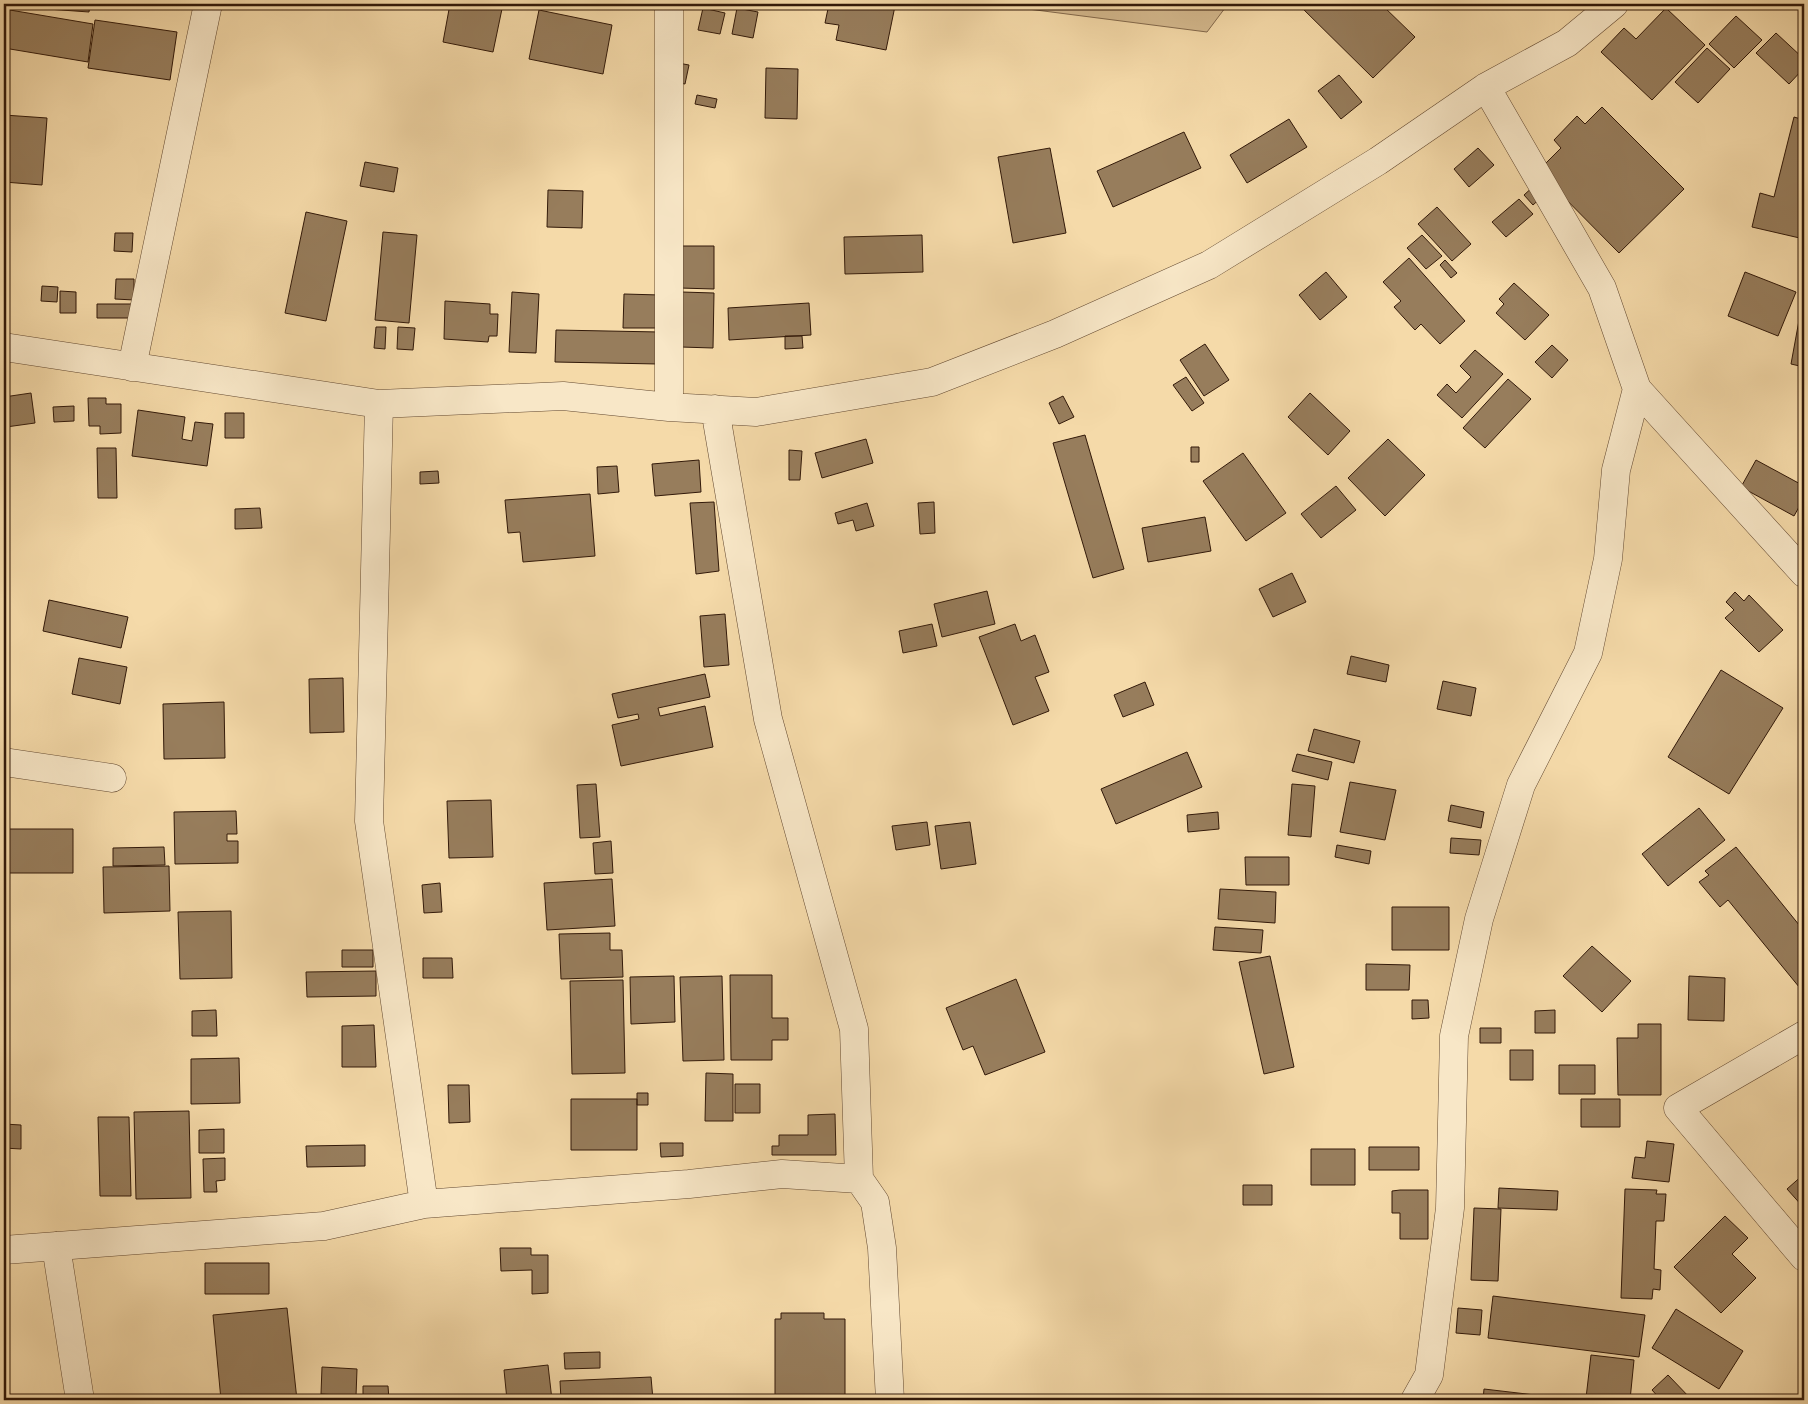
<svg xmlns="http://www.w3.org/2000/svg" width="1808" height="1404" viewBox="0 0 1808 1404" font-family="'IM FELL Double Pica',serif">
<rect width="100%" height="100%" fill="#f5daa9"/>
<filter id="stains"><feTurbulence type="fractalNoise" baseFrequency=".004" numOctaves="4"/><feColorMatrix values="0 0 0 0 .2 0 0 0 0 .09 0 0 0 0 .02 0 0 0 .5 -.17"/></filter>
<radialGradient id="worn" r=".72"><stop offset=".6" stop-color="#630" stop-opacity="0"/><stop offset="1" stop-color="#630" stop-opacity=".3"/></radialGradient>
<path fill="#d4b98e" stroke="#83694c" d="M989 4H1228L1207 32Z"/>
<path fill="#977d5c" stroke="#321909" d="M6 4H90L89 12 6 6Z
M450 4H503L493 52 443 42Z
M829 4H882L895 6 886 50 836 40 839 25 825 23Z
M1298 4H1381L1415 37 1373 78Z
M703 8 725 13 720 34 698 30Z
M737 8 758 12 753 38 732 34Z
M1666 8 1705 45 1652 100 1601 52 1624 28 1636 39Z
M4 9 93 24 88 62 4 48Z
M539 10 612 25 603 74 529 59Z
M1736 16 1762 40 1734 68 1709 44Z
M95 20 177 32 170 80 88 68Z
M1776 33 1804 59V68L1789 84 1756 53Z
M1707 48 1730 69 1698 103 1675 82Z
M667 61 689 65 685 84 664 80Z
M766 68 798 69 797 119 765 118Z
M1339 75 1362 102 1341 119 1318 91Z
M697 95 717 99 715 108 695 104Z
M1602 107 1684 189 1619 253 1538 171 1561 148 1554 140 1577 116 1585 124Z
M4 115 47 118 42 185 4 182Z
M1794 117 1804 120V239L1752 227 1760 193 1774 197Z
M1289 119 1307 147 1247 183 1230 155Z
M1184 132 1201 168 1113 207 1097 171Z
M1050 148 1066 233 1013 243 998 157Z
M1478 148 1494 165 1469 187 1454 169Z
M365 162 398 168 394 192 360 186Z
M1535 185 1545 194 1533 205 1524 195Z
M548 190 583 191 582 228 547 227Z
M1519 199 1533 214 1506 237 1492 222Z
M1437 207 1471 244 1452 261 1418 224Z
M306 212 347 221 326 321 285 313Z
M383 232 417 235 409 323 375 320Z
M115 233H133L132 252 114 251Z
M922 235 923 272 845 274 844 237Z
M1422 235 1442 256 1426 269 1407 248Z
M681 246H714V289L680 288Z
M1409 258 1465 321 1440 344 1421 324 1415 330 1394 307 1401 301 1383 282Z
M1445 260 1457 273 1451 278 1440 265Z
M1326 272 1347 297 1320 320 1299 295Z
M1745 272 1796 292 1778 336 1728 316Z
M116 279H134V300L115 299Z
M1514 283 1549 315 1525 340 1496 313 1504 304 1499 299Z
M42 286 58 287 57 302 41 301Z
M60 291 76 292V313H60Z
M512 292 539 294 536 353 509 352Z
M682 292 714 293 713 348 681 347Z
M624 294 660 295 659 328H623Z
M445 301 490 304V314H498L497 336H489L488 342 444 339Z
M809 303 811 335 729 340 728 308Z
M97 304H136V318H97Z
M1802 304 1804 305V367L1791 364Z
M376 327H386L385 349 374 348Z
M398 327 415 328 413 350 397 349Z
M556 330 659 332 658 364 555 362Z
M785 336H802L803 348 785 349Z
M1205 344 1229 380 1204 396 1180 360Z
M1552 345 1568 360 1552 378 1535 362Z
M1475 350 1503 374 1462 418 1437 395 1447 384 1456 393 1471 377 1460 366Z
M1186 377 1204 403 1192 411 1173 385Z
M1508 379 1531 399 1485 448 1463 428Z
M31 393 35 423 6 427 4 397Z
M1310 393 1350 431 1328 455 1288 417Z
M1063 396 1074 417 1059 424 1049 403Z
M88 398H106V404H121V433L100 434V426H89Z
M74 406V421L54 422 53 407Z
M138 410 185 417 182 439 192 441 195 422 213 424 207 466 132 456Z
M225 413H244V438H225Z
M1085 435 1124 569 1093 578 1053 443Z
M866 439 873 463 822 478 815 453Z
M1388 439 1425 475 1385 516 1348 478Z
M1191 447H1199V462H1191Z
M97 448H116L117 498H98Z
M789 450 802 451 800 480H789Z
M1243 453 1286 513 1246 541 1203 481Z
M699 460 701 492 655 496 652 464Z
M1756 460 1804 486V498L1794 516 1741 487Z
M617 466 619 492 598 494 597 467Z
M438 471 439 483 420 484V472Z
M1336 486 1356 510 1321 538 1301 514Z
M590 494 595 556 523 562 520 532 508 533 505 500Z
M714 502 719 571 696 574 690 503Z
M934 502 935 533 920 534 918 503Z
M867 503 874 526 856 531 853 520 838 524 835 513Z
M260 508 262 528 235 529V509Z
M1205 517 1211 551 1148 562 1142 528Z
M1292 573 1306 602 1273 617 1259 589Z
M987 591 995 624 942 637 934 604Z
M1735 592 1744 601 1749 595 1783 630 1759 652 1725 618 1734 610 1726 602Z
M49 600 128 617 121 648 43 631Z
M725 614 729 665 704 667 700 616Z
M932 624 937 646 903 653 899 631Z
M1015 624 1021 641 1035 635 1049 672 1035 677 1049 711 1013 725 979 637Z
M1351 656 1389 665 1386 682 1347 674Z
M79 658 127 667 120 704 72 694Z
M1721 670 1783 708 1729 794 1668 757Z
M705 674 710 697 658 708 660 716 705 706 713 747 621 766 612 725 639 719 638 714 618 718 612 694Z
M343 678 344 732 310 733 309 679Z
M1443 681 1476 688 1471 716 1437 709Z
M1145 682 1154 705 1123 717 1114 695Z
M224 702 225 758 164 759 163 704Z
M1314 729 1360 741 1354 763 1308 751Z
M1187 752 1202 787 1116 824 1101 789Z
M1297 754 1332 762 1328 780 1292 771Z
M1350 782 1396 790 1385 840 1340 832Z
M596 784 600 837 580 838 577 785Z
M1292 784 1315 786 1311 837 1288 835Z
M491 800 493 857 449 858 447 801Z
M1451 805 1484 812 1481 828 1448 821Z
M1699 808 1725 840 1668 886 1642 854Z
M236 811 237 834H227V841H238V863L175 864 174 812Z
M1218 812 1219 829 1188 832 1187 815Z
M927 822 930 845 896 850 892 826Z
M970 822 976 864 941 869 935 826Z
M6 829H73V873H6Z
M1451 838 1481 840 1479 855 1450 853Z
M611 841 613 873 595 874 593 843Z
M1337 845 1371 851 1369 864 1335 857Z
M164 847 165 865 113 866V848Z
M1736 847 1804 931V993L1728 900 1720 907 1699 882 1709 875 1705 871Z
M1245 857H1289V885H1246Z
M169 866 170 911 104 913 103 867Z
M612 879 615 926 547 930 544 883Z
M440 883 442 912 424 913 422 885Z
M1220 889 1276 892 1275 923 1218 919Z
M1392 907H1449V950H1392Z
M231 911 232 978 180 979 178 912Z
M1215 927 1263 930 1261 953 1213 950Z
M610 933V950H622L623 977 561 979 559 934Z
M1592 946 1631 981 1602 1012 1563 976Z
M342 950H373V967H342Z
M1270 956 1294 1067 1264 1074 1239 962Z
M423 958H452L453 978H423Z
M1366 964 1410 965 1409 990H1366Z
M376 971V996L307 997 306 972Z
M730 975H772V1018H788V1040H772V1060H731Z
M674 976 675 1022 631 1024 630 977Z
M722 976 724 1060 683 1061 680 977Z
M1689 976 1725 978 1724 1021 1688 1020Z
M1016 979 1045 1052 985 1075 973 1046 963 1050 946 1008Z
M623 980 625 1073 572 1074 570 981Z
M1412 1000H1428L1429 1018 1412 1019Z
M216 1010 217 1036H192V1011Z
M1555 1010V1033H1535V1011Z
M1638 1024H1661V1095H1618L1617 1038H1638Z
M374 1025 376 1067H342V1026Z
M1480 1028H1501V1043H1480Z
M1510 1050H1533V1080H1510Z
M239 1058 240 1103 191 1104V1059Z
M1559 1065H1595V1094H1559Z
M706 1073 733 1074V1121H705Z
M735 1084H760V1113H735Z
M448 1085H469L470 1122 449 1123Z
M637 1093H648V1105H637Z
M571 1099H637V1150H571Z
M1581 1099H1620V1127H1581Z
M189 1111 191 1198 136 1199 134 1112Z
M835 1114 836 1155H772V1146H779V1135H808V1115Z
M98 1117H129L131 1196H100Z
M4 1124 21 1125V1149L4 1148Z
M224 1129V1153H199V1130Z
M1647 1141 1674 1144 1669 1182 1632 1178 1635 1157 1645 1158Z
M660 1143H683V1156L661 1157Z
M365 1145V1166L307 1167 306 1146Z
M1369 1147H1419V1170H1369Z
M1311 1149H1355V1185H1311Z
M225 1158V1180L216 1181 217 1192H204L203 1159Z
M1804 1174V1208L1787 1189Z
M1243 1185H1272V1205H1243Z
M1499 1188 1558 1191 1557 1210 1498 1208Z
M1625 1189 1657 1190 1656 1194H1666L1664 1221H1656L1654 1269 1661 1270 1660 1290 1653 1289 1652 1299 1621 1298Z
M1400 1190H1428V1239H1400V1213H1392V1191Z
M1474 1208 1501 1209 1498 1281 1471 1280Z
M1725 1216 1748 1238 1732 1254 1756 1278 1721 1313 1674 1267Z
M500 1248H531V1255H548V1293L532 1294V1270L501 1271Z
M205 1263H269V1294H205Z
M1493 1296 1645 1315 1639 1357 1488 1338Z
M287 1308 297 1400H221L213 1315Z
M1458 1308 1482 1310 1480 1335 1456 1333Z
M1676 1309 1743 1351 1719 1389 1652 1348Z
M781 1313H824V1319H845V1400H775V1319H781Z
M600 1352V1368L565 1369 564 1353Z
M1591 1355 1634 1360 1630 1400 1586 1398Z
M548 1365 552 1400H507L504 1370Z
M322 1367 357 1369 356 1396 321 1394Z
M1668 1375 1692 1400H1661L1652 1390Z
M651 1377 653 1400H561L560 1381Z
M363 1386H388L389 1400H363Z
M1484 1389 1535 1395V1400H1483Z
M1156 1395 1157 1400H1069V1397Z"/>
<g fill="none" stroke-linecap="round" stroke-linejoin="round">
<g stroke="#634931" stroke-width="29">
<path id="minor" d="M1486 87 1602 288 1637 389 1804 573
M4 347 379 404 563 396 669 407 756 412 932 382 1055 334 1209 265 1378 161 1486 87 1567 43 1614 4
M132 367 208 4
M379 404 369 821 424 1204
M669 407V4
M715 409 768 719 854 1029 859 1179 875 1202 882 1248 890 1400
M4 762 112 778
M1804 1035 1678 1108 1804 1257
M56 1246 80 1400
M4 1250 324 1226 424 1204 689 1184 782 1174 859 1179
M1415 1400 1429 1375 1450 1208 1454 1036 1479 919 1521 785 1588 653 1608 559 1616 470 1637 389"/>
</g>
<use href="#minor" stroke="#f8e7c7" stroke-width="28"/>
</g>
<rect width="1808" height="1404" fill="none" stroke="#f5daa9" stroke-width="20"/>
<rect x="5" y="5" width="1798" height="1394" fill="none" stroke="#321909" stroke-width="2.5"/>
<rect x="10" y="10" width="1788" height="1384" fill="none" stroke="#321909"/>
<rect width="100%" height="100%" filter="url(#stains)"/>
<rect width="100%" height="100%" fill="url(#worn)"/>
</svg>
